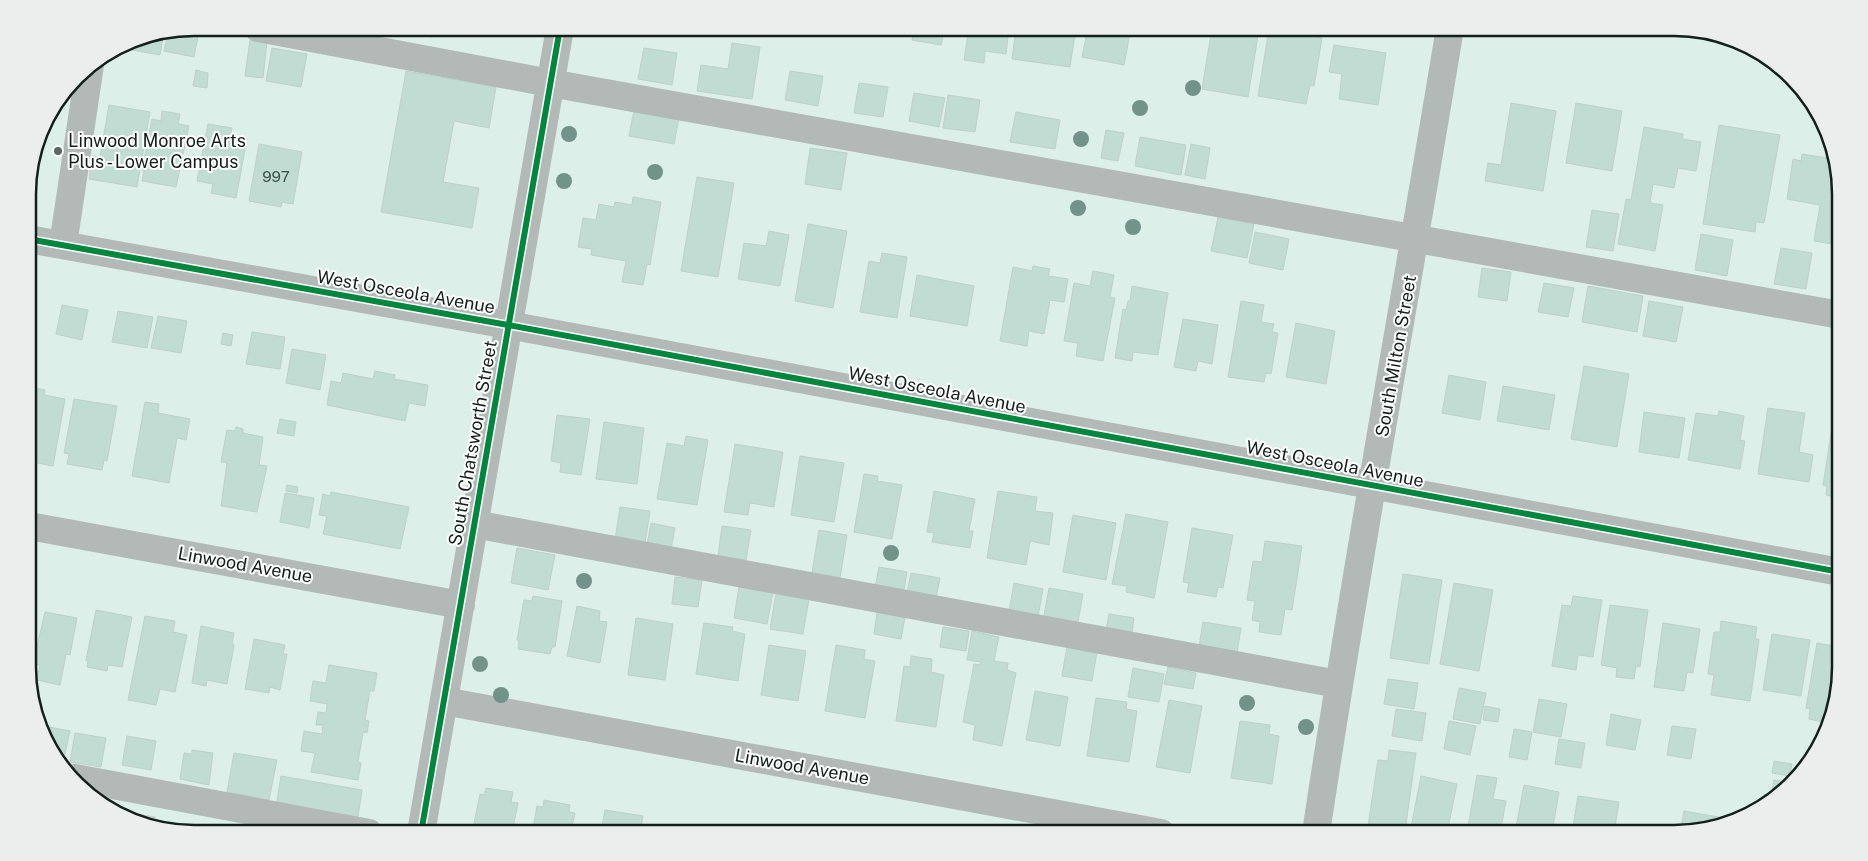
<svg xmlns="http://www.w3.org/2000/svg" width="1868" height="861" viewBox="0 0 1868 861" font-family="'Public Sans',sans-serif">
<rect width="100%" height="100%" fill="#dcefe8"/>
<path fill="#c0dcd3" stroke="#c0cfc9" d="M387 28H434L432 37Z
M915 28H957L955 34 944 32 941 45 912 40Z
M969 28H1009L1006 54 985 51 984 63 964 60Z
M1016 28H1076L1070 67 1012 59Z
M1088 28H1131L1124 65 1082 57Z
M1212 28 1259 29 1248 97 1202 89Z
M187 29 199 31 194 57 164 51 168 33Z
M1269 29 1322 38 1314 86 1310 85 1306 104 1258 96Z
M164 33 160 55 132 50 134 39Z
M250 40 267 42 263 78 245 76Z
M732 43 760 47 752 99 697 91 701 65 728 69Z
M1334 45 1386 53 1378 105 1339 99 1342 74 1329 72Z
M272 48 307 54 301 87 266 81Z
M644 48 677 53 672 85 638 79Z
M196 70 208 73 207 88 193 86Z
M406 71 496 87 489 128 454 121 443 182 479 188 472 228 381 212Z
M790 71 823 76 818 106 785 100Z
M859 83 888 87 883 117 854 113Z
M914 93 945 98 939 127 909 121Z
M948 95 980 100 975 132 943 128Z
M1511 103 1556 111 1543 191 1485 181 1488 163 1501 165Z
M1576 103 1622 111 1612 171 1566 163Z
M109 105 150 112 137 187 89 179 92 156 100 157Z
M634 110 679 118 674 144 629 136Z
M162 111 180 114 178 124 189 126 176 187 142 181 144 171 142 170 152 119 161 121Z
M1016 112 1060 120 1055 149 1010 142Z
M208 124 232 128 229 141 246 144 236 198 211 193 213 184 197 181Z
M1719 125 1780 135 1764 223 1756 222 1755 232 1703 224Z
M1644 127 1683 134 1682 139 1701 142 1696 171 1678 168 1674 188 1653 184 1650 203 1663 205 1655 251 1618 244 1626 199 1631 200Z
M1106 130 1124 133 1118 161 1101 158Z
M1140 137 1186 145 1181 175 1135 166Z
M259 144 302 152 293 204 282 202 281 207 249 201Z
M1191 144 1210 148 1205 179 1185 175Z
M810 148 847 153 841 190 805 184Z
M1802 154 1834 159 1839 173V245L1814 241 1820 205 1787 199 1793 159 1801 161Z
M697 177 734 183 718 277 681 271Z
M633 197 661 202 650 265 647 264 643 285 622 282 626 261 591 255 592 249 578 247 583 218 596 220 599 204 614 207 615 202 632 205Z
M1592 210 1619 214 1613 251 1586 247Z
M1218 217 1254 224 1247 258 1211 251Z
M808 224 847 231 833 308 795 301Z
M769 231 789 235 780 286 738 279 744 243 766 246Z
M1255 232 1289 239 1283 270 1249 263Z
M1701 234 1733 240 1727 276 1695 270Z
M1781 248 1812 253 1806 289 1774 284Z
M882 253 907 257 897 318 860 312 869 261 880 263Z
M1033 266 1050 269 1048 276 1068 279 1064 302 1050 300 1044 334 1029 331 1027 346 1000 341 1013 267 1032 271Z
M1482 268 1511 272 1507 301 1478 297Z
M1093 271 1114 275 1110 297 1115 298 1103 361 1076 356 1078 343 1064 341 1074 283 1090 286Z
M917 275 974 286 967 326 910 316Z
M1544 283 1574 288 1568 317 1538 312Z
M1132 286 1168 293 1158 355 1133 352 1132 361 1115 358 1123 309 1126 310 1128 301H1130Z
M1588 286 1643 296 1637 332 1582 322Z
M1241 301 1264 305 1261 322 1274 324 1272 332 1278 333 1271 374 1266 373 1264 382 1228 377Z
M1649 301 1683 307 1676 342 1643 336Z
M62 305 88 310 82 340 56 334Z
M118 311 153 317 147 348 112 342Z
M158 316 187 321 181 353 151 348Z
M1183 319 1218 325 1212 364 1198 361 1196 371 1174 367Z
M1296 323 1335 331 1326 384 1286 377Z
M252 332 285 337 280 369 246 364Z
M223 333 233 335 231 346 221 344Z
M292 349 326 355 320 390 286 383Z
M1584 366 1629 374 1617 447 1571 439Z
M375 371 395 375 394 379 428 385 425 406 409 403 405 421 327 405 331 381 341 383 343 373 373 379Z
M1449 375 1486 382 1480 420 1442 413Z
M1503 386 1555 395 1549 430 1497 421Z
M28 387 45 390 44 395 65 399 53 466 28 461Z
M74 399 117 406 107 461 104 460 102 470 67 464 69 454 64 453Z
M145 402 159 404 158 413 190 419 186 440 177 438 169 483 132 476Z
M1768 408 1805 413 1799 452 1813 455 1809 482 1758 474Z
M1719 411 1744 416 1740 440 1745 441 1740 469 1688 460 1696 413 1718 416Z
M1644 412 1685 418 1679 458 1639 452Z
M557 415 590 419 581 475 560 472 561 463 551 461Z
M1834 415 1840 416V498L1826 495 1827 486 1823 485Z
M280 419 296 422 294 436 277 433Z
M604 422 644 428 637 484 596 479Z
M236 427 243 429V433L263 437 259 465 267 466 257 512 221 506 227 463 221 462 227 430 235 431Z
M686 436 708 440 697 505 657 499 667 443 684 446Z
M735 444 783 452 774 507 750 503 748 515 724 512Z
M800 456 844 463 834 522 791 515Z
M864 474 878 476 877 481 902 485 892 539 854 532Z
M287 485 298 487 297 493 286 491Z
M934 491 975 499 969 531H973L970 548 932 542 934 533 927 532Z
M998 491 1037 497 1035 511 1053 513 1049 545 1030 541 1026 565 987 558Z
M331 492 409 507 400 549 323 534 327 516 319 515 323 494 330 496Z
M285 493 314 498 309 528 280 522Z
M620 507 650 511 645 544 615 540Z
M1126 514 1168 522 1154 598 1126 592 1127 586 1112 584Z
M1073 515 1116 523 1106 580 1063 572Z
M651 523 675 528 671 549 647 545Z
M722 526 751 530 746 560 718 556Z
M1192 528 1233 535 1223 588 1218 587 1216 597 1187 592 1189 583 1183 582Z
M819 530 847 535 840 578 812 573Z
M1265 541 1302 546 1292 610 1285 609 1281 635 1259 632 1260 622 1252 620 1255 601 1247 600 1253 561 1262 562Z
M517 548 555 555 548 590 511 583Z
M879 567 907 572 903 596 874 592Z
M911 573 940 578 935 603 906 598Z
M1403 574 1442 580 1429 664 1390 658Z
M675 577 702 580 698 607 672 604Z
M1014 583 1043 589 1037 622 1008 617Z
M1454 583 1493 590 1479 671 1440 664Z
M739 587 773 593 767 624 734 618Z
M1049 588 1083 594 1077 627 1043 621Z
M776 593 809 599 803 634 770 629Z
M533 596 562 601 555 647H552L550 654 518 649 519 641 517 640 524 600 532 601Z
M1573 596 1602 600 1593 657 1578 655 1576 670 1552 666 1562 605 1571 606Z
M1610 605 1648 610 1640 667 1636 666 1634 679 1616 677 1617 668 1601 665Z
M577 606 600 611 599 621 607 622 600 663 567 656Z
M96 610 132 617 122 667 108 665 107 671 87 667 88 661 86 660Z
M45 612 77 618 70 655 66 654 60 685 37 680 40 665 33 664Z
M877 612 905 617 901 639 874 634Z
M1109 614 1134 618 1131 639 1105 635Z
M145 616 175 621 173 632 187 635 175 692 160 689 156 705 128 700Z
M636 618 673 624 665 680 628 675Z
M1721 621 1757 627 1755 639H1759L1750 701 1711 695 1714 675 1708 674 1714 632H1720Z
M1203 622 1241 628 1236 659 1198 653Z
M704 623 733 627 732 631 745 634 738 681 696 674Z
M1663 623 1700 629 1693 673 1687 672 1684 691 1654 687Z
M201 626 234 633 232 644 234 645 227 684 207 680 206 686 192 683Z
M943 627 969 631 966 651 940 647Z
M972 631 999 637 994 661 1008 663 1007 670 1016 673 1002 746 973 740 975 725 963 722 974 664 980 665 981 662 967 660Z
M1772 634 1810 640 1801 696 1763 690Z
M254 639 285 645 283 654H287L280 690 270 687 269 693 245 689Z
M1817 643 1840 647V667L1828 723 1809 719 1810 709 1806 708Z
M769 645 806 651 798 701 761 695Z
M836 645 865 650 864 659 875 661 865 718 825 711Z
M1067 647 1097 652 1092 681 1062 676Z
M911 656 932 659 931 672 944 675 936 727 896 721 904 666 910 667Z
M329 665 377 673 374 691H370L365 720 369 721 367 733 363 732 358 762 361 763 358 780 311 772 315 753 301 751 304 731 322 734 323 725H316L318 712 326 713 327 704 310 701 313 681 326 683Z
M1168 667 1196 673 1193 689 1164 684Z
M1133 668 1164 674 1159 702 1128 697Z
M1388 679 1418 683 1414 709 1384 704Z
M1459 688 1486 693 1480 724 1453 719Z
M1035 691 1068 697 1060 746 1026 740Z
M1096 698 1127 702 1126 709 1137 711 1129 762 1087 756Z
M1539 699 1567 704 1561 737 1533 732Z
M1169 700 1202 706 1190 773 1156 767Z
M1485 706 1500 709 1498 722 1483 720Z
M1396 709 1426 713 1422 741 1392 736Z
M1611 714 1641 720 1635 750 1606 745Z
M1240 721 1270 725 1269 734 1279 736 1272 784 1231 778Z
M1449 721 1476 726 1470 755 1444 749Z
M44 726 70 731 63 763 59 762Z
M1672 726 1696 729 1691 759 1667 755Z
M1514 729 1532 732 1527 760 1509 757Z
M75 733 106 738 101 767 70 762Z
M127 736 156 741 151 770 122 765Z
M1559 739 1585 743 1581 768 1555 764Z
M192 750 213 753 209 785 180 779 184 753 192 754Z
M1389 750 1416 753 1405 831 1368 826 1378 760 1388 761Z
M234 753 277 760 269 800 227 792Z
M1774 761 1792 764 1790 776 1772 773Z
M1477 775 1497 778 1493 799 1506 801 1500 833H1467Z
M281 776 362 790 357 822 276 807Z
M1421 776 1457 784 1447 833H1410Z
M1774 780 1792 783 1770 802Z
M1524 785 1559 792 1552 833H1515Z
M486 788 513 792 511 802 518 803 512 833H472L480 794 484 795Z
M1578 796 1619 802 1614 833H1572Z
M544 800 570 805 569 812 575 813 571 833H532L537 806 543 807Z
M605 810 643 816 640 833H601Z
M117 811 155 817 154 825 130 821Z
M1684 811 1724 818 1723 820 1680 833Z
M165 823 194 827 193 833 164 828Z
M668 829 691 833H667Z
M738 829 762 833H737Z"/>
<g fill="none" stroke-linecap="round" stroke-linejoin="round">
<path stroke="#b2b9b7" stroke-width="28" d="M258 28 550 83 1840 315
M28 239 508 325 1840 572
M63 245 90 65
M474 524 1338 684
M29 526 461 605
M444 701 1161 833
M75 778 369 833
M421 833 560 28
M1316 833C1356 564 1406 296 1450 28"/>
<g stroke="#fff" stroke-width="9">
<path id="cycleway" d="M28 239 508 325 1840 572
M421 833 560 28"/>
</g>
<use href="#cycleway" stroke="#00873e" stroke-width="6"/>
</g>
<g fill="#729389">
<circle cx="1193" cy="88" r="8"/>
<circle cx="1140" cy="108" r="8"/>
<circle cx="569" cy="134" r="8"/>
<circle cx="1081" cy="139" r="8"/>
<circle cx="655" cy="172" r="8"/>
<circle cx="564" cy="181" r="8"/>
<circle cx="1078" cy="208" r="8"/>
<circle cx="1133" cy="227" r="8"/>
<circle cx="891" cy="553" r="8"/>
<circle cx="584" cy="581" r="8"/>
<circle cx="480" cy="664" r="8"/>
<circle cx="501" cy="695" r="8"/>
<circle cx="1247" cy="703" r="8"/>
<circle cx="1306" cy="727" r="8"/>
</g>
<circle fill="#596863" stroke="#fff" stroke-width="2" cx="58" cy="151" r="5"/>
<g text-anchor="middle" stroke-width="4" stroke-linejoin="round" paint-order="stroke">
<g font-size="15" fill="#3e4f49">
<text x="276" y="182">997</text>
</g>
<g font-size="18" fill="#13201b" stroke="#fff" text-anchor="start">
<text x="68" y="147">Linwood Monroe Arts<tspan x="68" dy="21">Plus - Lower Campus</tspan></text>
</g>
<g font-size="18" fill="#13201b" stroke="#fff">
<text transform="translate(406 292) rotate(10)" y="6">West Osceola Avenue</text>
<text transform="translate(1396 356) rotate(-80)" y="6">South Milton Street</text>
<text transform="translate(937 390) rotate(11)" y="6">West Osceola Avenue</text>
<text transform="translate(473 443) rotate(-80)" y="6">South Chatsworth Street</text>
<text transform="translate(1335 464) rotate(11)" y="6">West Osceola Avenue</text>
<text transform="translate(245 565) rotate(10)" y="6">Linwood Avenue</text>
<text transform="translate(802 767) rotate(10)" y="6">Linwood Avenue</text>
</g>
</g>
<path d="M0 0H1868V861H0ZM194 36H1674A158 158 0 0 1 1832 194V667A158 158 0 0 1 1674 825H194A158 158 0 0 1 36 667V194A158 158 0 0 1 194 36Z" fill="#eceded" fill-rule="evenodd"/>
<path fill="none" stroke="#13201b" stroke-width="2.5" d="M194 36H1674A158 158 0 0 1 1832 194V667A158 158 0 0 1 1674 825H194A158 158 0 0 1 36 667V194A158 158 0 0 1 194 36Z"/>
</svg>
